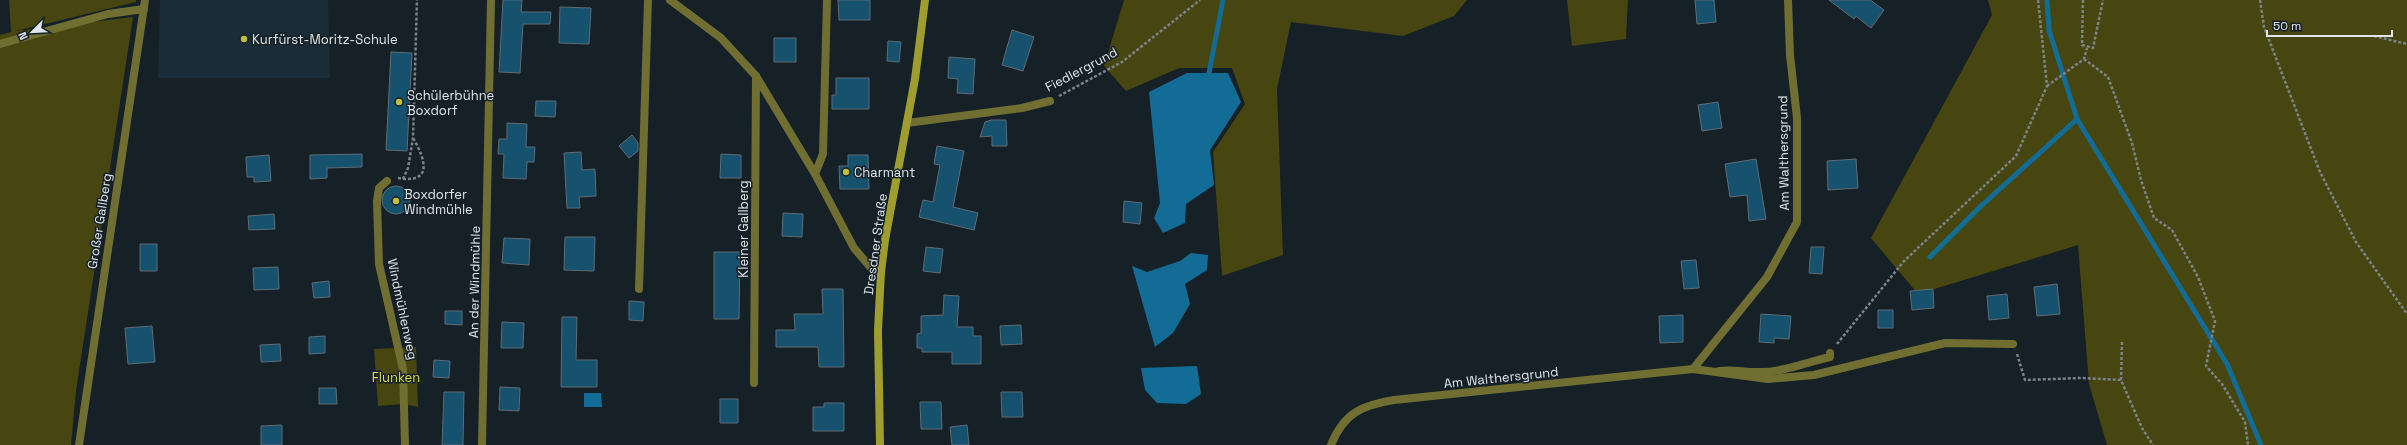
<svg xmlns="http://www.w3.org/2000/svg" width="2407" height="445" viewBox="0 0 2407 445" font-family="'Space Grotesk',sans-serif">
<rect width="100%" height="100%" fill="#152027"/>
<path fill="#1a2c37" d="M160 0H328L330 78H158Z"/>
<path fill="#474610" d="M9 0H136V2L16 31 133 17 76 391 71 445H0V35L11 32Z
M1124 0H1467L1454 16 1403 36 1291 22 1277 89 1283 255 1222 276 1213 152 1245 104 1232 68H1179L1126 91 1104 66Z
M1567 0H1628L1626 39 1572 46Z
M1988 0H2407V445H2107L2089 384 2078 245 1918 294 1871 238 1992 15Z
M416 347 418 407 404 404 378 406 374 349Z"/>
<path fill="#126c95" d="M1187 73H1228L1241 102 1210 150 1214 185 1186 204 1185 223 1163 233 1154 218 1160 203 1149 92Z
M1191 253 1208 255 1207 270 1185 284 1190 304 1173 333 1155 347 1132 266 1147 272 1180 261Z
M1197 366 1201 394 1186 404 1157 403 1145 390 1141 368Z
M584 393H601L602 407H584Z"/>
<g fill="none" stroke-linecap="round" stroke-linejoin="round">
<path stroke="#126c95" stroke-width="5" d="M1209 73 1223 0
M2077 119 2227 364 2261 445
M1930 257 1981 206 2077 119 2049 30 2047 0"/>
</g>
<path fill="#16516e" stroke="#5f6c75" d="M503 0H522L521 12H551L550 24H523L520 73 499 72Z
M838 0H870V20H839Z
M1695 0H1714L1716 22 1697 24Z
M1829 0H1870L1884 10 1871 28 1856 16 1854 19Z
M560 7 591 8 589 44 559 43Z
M1012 30 1034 37 1023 71 1002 65Z
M774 38H796V62H774Z
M888 41 901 42 899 62 887 61Z
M391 52 412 53 407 151 386 150Z
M949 57 975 59 973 94 957 93 958 79 948 78Z
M836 78H869V109H832V95H836Z
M536 101H556L555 117 535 116Z
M1718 102 1722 128 1702 131 1698 105Z
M991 120H1006L1007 146H992V136L980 137 985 122Z
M507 123 527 124 526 147H535L534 162H527L526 179 503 178 504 154H498L499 139H507Z
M632 135 638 143V151L629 158 619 146Z
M937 146 964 151 953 207 978 213 974 230 919 217 923 200 933 202 940 165 934 164Z
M581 152 582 170 595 169 596 196 579 197 580 208H567L564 153Z
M362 154V167L327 168V178L310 179V155Z
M721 154 741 155V178H720Z
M269 155 271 181 254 182V177H247L246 157Z
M848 155H868L869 189H840L839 166H848Z
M1756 159 1766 219 1749 221 1747 195 1730 197 1725 164Z
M1856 159 1858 188 1828 190 1827 161Z
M382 200a14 14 0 1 1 28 0a14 14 0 1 1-28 0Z
M1124 201 1142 203 1140 224 1123 222Z
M783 213 803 214 802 237 782 236Z
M274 214 275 229 249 230 248 216Z
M565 237H595L594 271 564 270Z
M504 238 530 239 529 265 502 263Z
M140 244H157V271H140Z
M926 247 943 249 940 273 923 271Z
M1811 247H1824L1822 274 1809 273Z
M714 252H740L739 319H714Z
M1696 260 1699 288 1684 289 1681 261Z
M278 267 279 289 254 290 253 268Z
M329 281 330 297 314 298 312 283Z
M2057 284 2060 314 2037 316 2034 287Z
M822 289H843L844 367H819L818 347H776V330H795L794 314H823Z
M1933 289 1934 308 1912 310 1910 291Z
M2007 294 2009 318 1989 320 1987 296Z
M944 295 959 296 957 327H973V336H981V364H952V352H922V348H917V334L921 333V316L943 315Z
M629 301 644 302 643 321 629 320Z
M1878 310H1893V328H1878Z
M445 311H462V325L445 324Z
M1761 314 1791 316 1789 339 1774 338V343L1759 342Z
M1683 315V342L1660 343 1659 316Z
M562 317H577L576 360H597V387H561Z
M502 322 524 323 523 348H501Z
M1021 325 1022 344 1001 345 1000 326Z
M152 326 155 362 128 364 125 328Z
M325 336V353L309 354V337Z
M280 344 281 361 261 362 260 345Z
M434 360 450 361 449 378 433 377Z
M500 387 520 388 519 411 499 410Z
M319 388H336L337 404H319Z
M444 392H464L463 445H442Z
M1001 392H1022L1023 417H1002Z
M720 399H738V423H720Z
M920 402H941L942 429H921Z
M824 403H844V431H813V407H824Z
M282 425V445H261V426Z
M967 425 969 445H952L950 427Z"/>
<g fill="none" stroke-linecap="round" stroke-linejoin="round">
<path stroke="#7b848a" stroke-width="2.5" stroke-dasharray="3 2" stroke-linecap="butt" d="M2083 0 2082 45 2093 48 2103 0
M2260 0 2264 27 2320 172 2356 242 2407 314
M2374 36 2407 44
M2084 59 2108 77 2132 143 2141 180 2154 218 2172 230 2198 277 2215 321 2206 366 2222 384 2245 422 2248 445
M2047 86 2084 59 2087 48
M1059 96 1122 62 1200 0
M398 178C433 184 426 160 413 138
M403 179 408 168 413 138 417 0
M2122 342 2121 380 2142 428 2153 445
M1837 344 1904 261 2016 156 2047 86 2038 0
M2017 354 2025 380 2081 378 2121 380"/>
<path stroke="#706f31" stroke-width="8" d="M639 289 648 0
M1719 371C1732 369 1743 372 1757 372 1781 373 1807 362 1830 357V353
M754 383 756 76"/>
<path stroke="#706f31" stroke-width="8" d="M670 0 721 38 756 76 815 174 854 248 871 268 881 272
M0 44 108 14 144 9
M907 123 1022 108 1050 101
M815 174 823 154 827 0
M387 181 379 188 377 201 379 264 403 369 405 445
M1693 369 1767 277 1797 222V118L1790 55 1788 0
M482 445 491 0
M1331 445C1344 413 1362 405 1394 400L1693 369 1768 379 1814 375 1945 343 2013 344"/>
<path stroke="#706f31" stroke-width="8" d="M79 445 145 0"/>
<path stroke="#9f9c30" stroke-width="8" d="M880 445 878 330 881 272 885 240 915 79 925 0"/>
</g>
<g fill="#c1be40" stroke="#152027" stroke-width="1.5">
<circle cx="244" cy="39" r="4"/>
<circle cx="399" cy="102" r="4"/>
<circle cx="846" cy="172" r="4"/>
<circle cx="396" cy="201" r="4"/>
</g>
<g text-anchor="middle" stroke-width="3" stroke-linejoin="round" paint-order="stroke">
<g font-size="13" fill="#dfe6eb" stroke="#152027" text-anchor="start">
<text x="252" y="44">Kurfürst-Moritz-Schule</text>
<text x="407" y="100">Schülerbühne<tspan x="407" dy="15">Boxdorf</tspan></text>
<text x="854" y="177">Charmant</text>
<text x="404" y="199">Boxdorfer<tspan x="404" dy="15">Windmühle</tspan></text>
</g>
<g font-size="13" fill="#dfe6eb" stroke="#152027">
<text transform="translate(1081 69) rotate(-28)" y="5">Fiedlergrund</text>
<text transform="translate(1783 153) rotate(-91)" y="5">Am Walthersgrund</text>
<text transform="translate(99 221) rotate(-81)" y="5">Großer Gallberg</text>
<text transform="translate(743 229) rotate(-90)" y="5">Kleiner Gallberg</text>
<text transform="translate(875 244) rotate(-82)" y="5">Dresdner Straße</text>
<text transform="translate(474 282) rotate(-89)" y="5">An der Windmühle</text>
<text transform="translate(403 309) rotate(78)" y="5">Windmühlenweg</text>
<text transform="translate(1501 377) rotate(-6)" y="5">Am Walthersgrund</text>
</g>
<g font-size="13" fill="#e1de54" stroke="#152027">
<text x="396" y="382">Flunken</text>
</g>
</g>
<g transform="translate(32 32) rotate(246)" stroke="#152027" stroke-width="3" paint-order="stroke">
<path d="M0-3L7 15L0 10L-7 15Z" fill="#dfe6eb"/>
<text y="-6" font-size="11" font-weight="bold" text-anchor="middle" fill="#dfe6eb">N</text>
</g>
<path d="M2267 30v6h125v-6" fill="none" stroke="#dfe6eb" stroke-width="2"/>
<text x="2273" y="30" font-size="12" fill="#dfe6eb" stroke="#152027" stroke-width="3" paint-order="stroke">50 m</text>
</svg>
